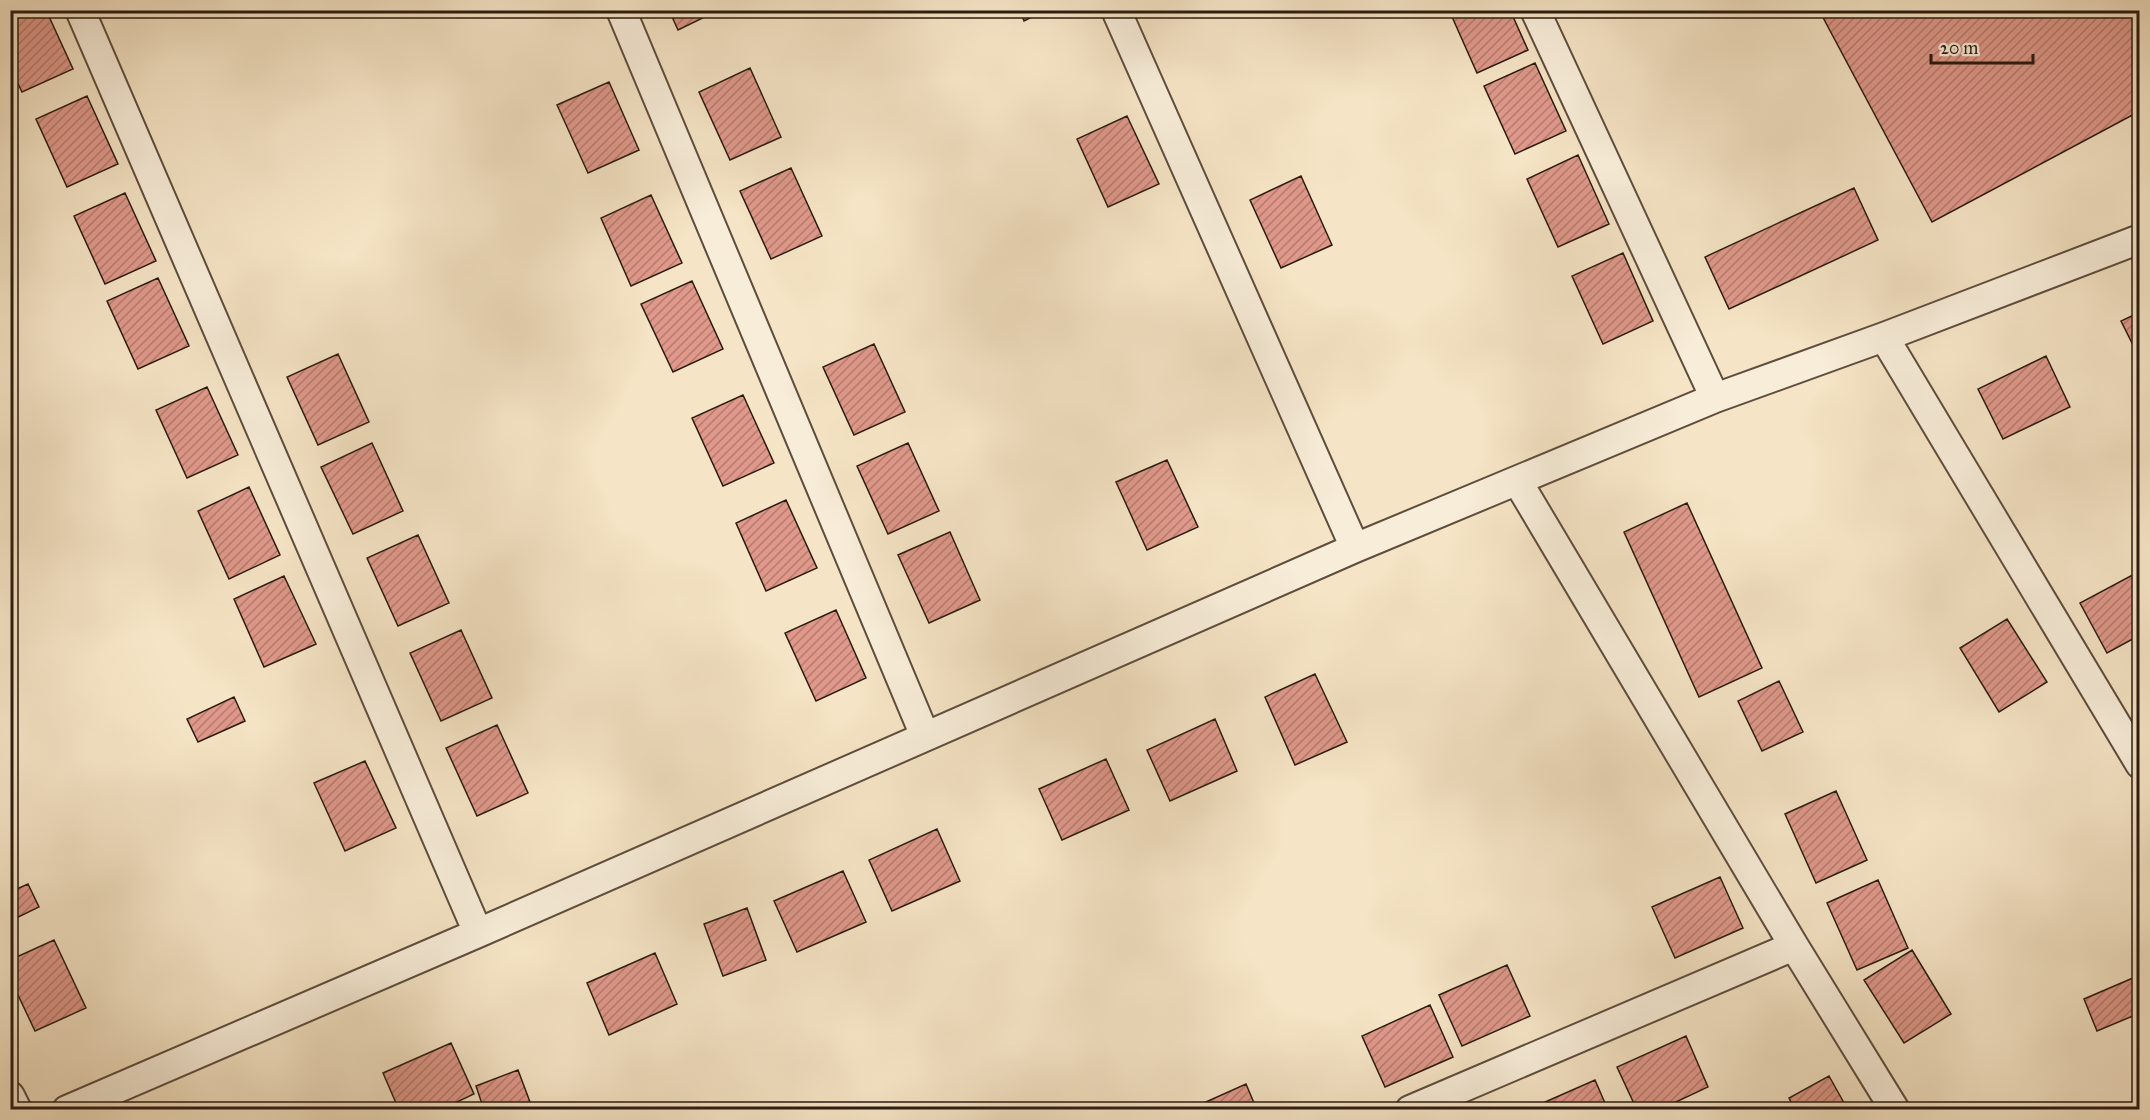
<svg xmlns="http://www.w3.org/2000/svg" width="2150" height="1120" viewBox="0 0 2150 1120" font-family="'IM FELL Great Primer',serif">
<defs>
<pattern id="building-hatch" width="6" height="6" patternUnits="userSpaceOnUse" patternTransform="scale(1.5)"><rect width="6" height="6" fill="#df988a"/><path d="M-1 1l2-2M0 6l6-6M5 7l2-2" fill="none" stroke="#b57b6f"/></pattern>
</defs>
<rect width="100%" height="100%" fill="#f5e4c5"/>
<filter id="stains"><feTurbulence type="fractalNoise" baseFrequency=".00333" numOctaves="4"/><feColorMatrix values="0 0 0 0 .2 0 0 0 0 .09 0 0 0 0 .02 0 0 0 .5 -.17"/></filter>
<radialGradient id="worn" r=".72"><stop offset=".6" stop-color="#630" stop-opacity="0"/><stop offset="1" stop-color="#630" stop-opacity=".3"/></radialGradient>
<path fill="url(#building-hatch)" stroke="#2b1b10" stroke-width="1.5" d="M21 10H46L73 69 22 92 10 67V15Z
M669 10H719L678 30Z
M1020 10H1046L1024 21Z
M1449 10H1510L1528 50 1477 73Z
M1819 10H2140V111L1932 222Z
M1535 63 1566 131 1515 154 1484 86Z
M750 68 781 137 730 160 699 92Z
M609 82 639 150 588 173 557 105Z
M87 96 118 164 67 187 36 119Z
M1127 116 1159 184 1108 207 1077 139Z
M1578 155 1609 224 1558 247 1527 179Z
M791 168 822 236 771 259 740 191Z
M1301 176 1332 245 1281 268 1250 200Z
M1854 188 1878 240 1729 309 1705 257Z
M125 193 156 261 105 284 74 216Z
M651 195 682 263 631 286 601 218Z
M1623 253 1653 321 1603 344 1572 276Z
M158 278 189 346 138 369 107 301Z
M692 281 723 349 673 372 641 304Z
M2140 312V359L2121 321Z
M874 344 905 412 854 435 823 367Z
M338 354 369 422 318 445 287 377Z
M2046 356 2070 407 2003 439 1978 389Z
M207 387 238 455 187 478 156 410Z
M743 395 774 463 723 486 692 418Z
M372 443 403 511 353 534 321 467Z
M908 443 939 511 888 534 857 466Z
M1167 460 1198 527 1147 550 1116 482Z
M249 487 280 555 229 579 198 511Z
M786 500 817 568 766 591 736 523Z
M1687 503 1762 668 1699 697 1624 532Z
M950 532 980 600 929 623 898 555Z
M418 535 449 603 398 626 367 558Z
M2140 571V635L2107 653 2080 603Z
M284 576 316 644 264 667 234 599Z
M836 610 866 678 816 701 785 633Z
M2007 619 2047 682 1999 712 1960 648Z
M461 630 492 698 441 721 410 653Z
M1315 674 1347 742 1295 765 1265 697Z
M1779 681 1803 732 1762 751 1738 701Z
M234 697 245 721 198 742 187 719Z
M1215 719 1237 771 1170 801 1147 750Z
M497 725 528 793 477 816 446 748Z
M1106 759 1129 810 1062 840 1039 789Z
M365 761 396 828 345 851 314 783Z
M1836 791 1867 860 1816 883 1785 814Z
M937 829 960 881 892 911 869 860Z
M843 871 866 922 797 952 774 901Z
M1720 877 1743 928 1675 958 1652 907Z
M1878 880 1908 948 1857 970 1827 903Z
M28 884 39 907 10 921V892Z
M747 908 766 960 723 976 704 924Z
M54 940 86 1008 35 1031 10 978V960Z
M1912 950 1951 1014 1904 1043 1864 980Z
M655 953 677 1004 609 1035 587 983Z
M1507 965 1530 1016 1462 1046 1439 995Z
M2140 975V1013L2097 1031 2084 999Z
M1430 1005 1453 1057 1385 1087 1362 1036Z
M1686 1036 1708 1087 1659 1110H1637L1617 1067Z
M451 1043 474 1094 440 1110H399L383 1073Z
M518 1070 533 1110H484L476 1086Z
M1829 1076 1848 1110H1795L1789 1098Z
M1595 1080 1608 1110H1527Z
M1246 1084 1257 1110H1188Z"/>
<g fill="none" stroke-linecap="round" stroke-linejoin="round">
<g stroke="#5e4d3d" stroke-width="32">
<path id="street" d="M80 10 478 933
M621 10 925 736
M1116 10 1355 548
M1535 10 1715 398
M1884 337 2140 764
M1518 482 1794 946 1895 1110
M10 1096 17 1110
M67 1110 478 933 1355 548 1715 398 1884 337 2140 239
M1410 1110 1794 946"/>
</g>
<use href="#street" stroke="#f8edd9" stroke-width="28"/>
</g>
<rect width="2150" height="1120" fill="none" stroke="#f5e4c5" stroke-width="36"/>
<rect x="12" y="12" width="2126" height="1096" fill="none" stroke="#2b1b10" stroke-width="3"/>
<rect x="18" y="18" width="2114" height="1084" fill="none" stroke="#2b1b10" stroke-width="1.5"/>
<path d="M1931 54v9h102v-9" fill="none" stroke="#2b1b10" stroke-width="3"/>
<text x="1940" y="54" font-size="18" fill="#2b1b10" stroke="#f8edd9" stroke-width="4.5" paint-order="stroke">20 m</text>
<rect width="100%" height="100%" filter="url(#stains)"/>
<rect width="100%" height="100%" fill="url(#worn)"/>
</svg>
